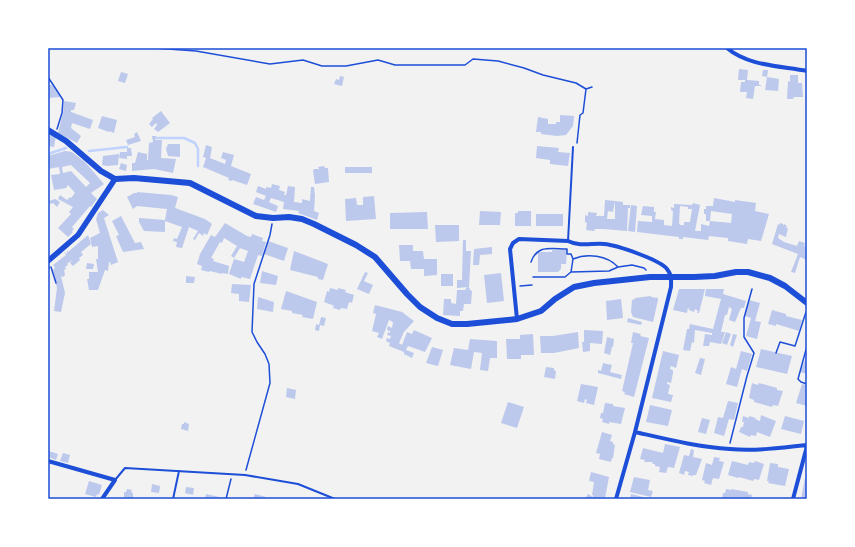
<svg xmlns="http://www.w3.org/2000/svg" width="855" height="547" viewBox="0 0 855 547" font-family="Quicksand,sans-serif">
<rect width="100%" height="100%" fill="#f2f2f2"/>
<g fill="none" stroke-linecap="round" stroke-linejoin="round">
<path stroke="#bfd3fe" stroke-width="2.5" d="M155 138H184L195 143 198 149V166
M89 151 127 147
M48 154 66 148"/>
</g>
<path fill="#bdc9ec" fill-rule="evenodd" d="M739 69 748 70 747 80 759 81V85H761V86H755L753 99 746 98 747 92H740L741 82H745V80H738Z
M763 70H768L767 77 779 79 778 91 765 90 767 77 762 76Z
M121 72 128 74 125 83 118 81Z
M790 75H798V83H802L803 97H794L793 99H787L788 81 790 82Z
M340 76 344 77 342 86 334 84 336 79 339 80Z
M48 85H52L60 97 48 98Z
M64 101 76 103 74 110H71V112L93 120 90 129 72 123 71 128 81 136 77 143 58 133 63 113Z
M161 111 170 123 158 132 154 129 157 125 156 123 152 127 149 124 153 119 152 118Z
M560 115 574 116 573 126 566 135 557 136 541 134V132H536L538 117 548 119V124H556V122H560Z
M102 116 117 120 114 133 109 131V132L98 128Z
M137 132 141 141 128 145 126 140 135 137 134 134Z
M48 133 56 136 54 147 48 146Z
M152 136H156L155 140H162L161 158 176 159 173 173 154 169 132 171V163H135L138 152 147 154V160H148L149 143 153 142Z
M168 144H180V157L168 156 166 149Z
M206 145 212 147 210 158 225 164 226 160 221 158 223 152 234 155 231 166 251 174 247 185 232 180V181L228 180 229 178 203 167 206 158 203 157Z
M537 146 559 148 558 152 570 153 568 166 550 164V160L536 158Z
M127 148H131L132 156H127V159L119 158 120 152H127Z
M65 151 72 152 85 162 104 184 91 193 97 199 91 207 90 206 72 227 74 229 72 231 73 232 68 237 58 228 71 214 69 212 73 207 58 199 60 195 67 200 70 197 71 198 75 193 68 185 66 188 54 190 51 175 60 174 59 167 48 169V156ZM71 165 90 183 86 187 71 171 63 173 62 167Z
M119 154 118 165 107 166 102 165 103 156Z
M121 163 127 165 126 171 119 169Z
M324 166 325 168H328L329 182 315 184 313 171 314 169H319L318 167Z
M345 167H372V173H345Z
M272 184 280 186 279 190 285 192 284 195H286L288 186 295 187 294 202 302 203V199L310 201 311 187H314L315 196 314 211 319 213 317 220 298 213 299 211 283 209 284 202 271 198 269 202 278 206 276 212 253 204 256 197 264 200 266 196 256 192 258 186 266 189V187L271 188Z
M137 192 171 195 178 197 175 208 205 219 212 224 207 235 204 233 203 236 199 233 195 240 193 239 198 231 189 227 182 248 176 247 177 242 173 241 174 238 177 239 182 227 165 221V232L144 231 139 222V218L165 220 167 209 137 206 133 209 127 197 134 193H137Z
M374 196 376 219 346 221 345 199 356 198 357 205H363V197Z
M714 198 735 202V200L756 203 755 211 769 214 761 241 748 239 747 244 728 241V238L709 236 708 240 683 237V239H679V237L637 232 638 221 652 222V216L641 215 643 206 654 207V212H656L655 219 664 220V225L672 226 673 211 671 210V207L674 208V204L692 205 693 203 700 205 695 231H701V224L709 226 710 221 731 223 732 214 711 211 710 221H706V214H704V209H706V206H713ZM680 206 688 207V209H692L690 222H684V225H680L679 223Z
M55 199 60 202 57 207 53 203 50 204 49 201Z
M605 200 615 201 613 212 608 211 607 219H615V201L623 202V205H630V208H628L627 231 603 229H595L594 231 586 230 587 223 585 222V215L588 216V212L597 213 596 216H604Z
M631 205 637 206 635 232 628 231Z
M103 210 109 215 104 218 118 262 111 265 110 262H109L108 271 105 270 98 290H89L87 279H89V272H98L96 259H98V246L92 247 90 238 100 233 96 219 98 213Z
M480 211 501 212 500 225H479Z
M518 211H531V226H515V213H518Z
M427 212 428 229H390V213Z
M536 214H563V226H536Z
M121 216 135 243 141 242 144 249 123 252 116 236 119 235 112 221Z
M225 223 247 236 251 237 252 234 263 238 262 241 266 242 262 256 258 255 250 279 241 277V279L229 274 234 259 244 262 248 251 240 248 234 258 231 256 237 246 224 238 222 243 220 242 211 258 214 259 213 261 229 266 228 274 222 273V274L210 271 209 272 201 270 202 266 197 264 200 254 211 235 215 237Z
M780 223 783 224V226L784 224 787 226 786 228H788L786 237 779 234 778 238 784 242 797 246 799 241 805 243 804 246 807 247V260L800 257 795 273 791 272 798 254 772 244 778 224 779 225Z
M435 225H459V241L436 242Z
M88 235 91 244 81 252 83 255 79 258 80 260 73 266 70 263 72 260 67 264 68 265 65 267 66 269 64 270 65 275 63 277 61 276 65 293 61 312 54 311 57 288 53 270 55 268 53 265 66 255 64 251 67 254V250L68 252Z
M463 240H466V251H471L469 287 457 288V280H462Z
M268 241 288 248 284 261 264 254Z
M399 245H413V251H423L424 259H437V275L424 276V269H411L410 261H400Z
M492 247V254L480 255 479 265H473L474 249Z
M552 250H567L566 264H561V269L558 272H538V252H552Z
M294 251 328 264 323 280 318 279V277L290 270Z
M87 263 94 264 93 269H86Z
M262 271 278 276 276 285 260 283Z
M365 272 368 273 364 281 373 285 369 294 357 289Z
M501 273 504 301 487 303 484 275Z
M441 274H453V286H441Z
M186 276 195 277 194 283H186Z
M232 284 251 285 249 302 239 301V294L231 293Z
M467 287H469L470 290 472 291 471 304H464L463 311H460V316L443 315 444 299H451V303L456 304 457 290H465Z
M330 288 338 290V288L346 290 345 292 354 295 352 303 349 302 347 309 341 308 340 310 333 308 334 306 332 305 324 302 327 291 329 292Z
M679 289H705L699 313H697L698 311 695 309 694 312 689 310 688 307 687 313 673 310Z
M706 289H724L723 294 746 301 744 308H741L735 322 729 320 732 309 729 307 727 315H725L721 332H725L721 344 710 342 709 346H703L705 334 712 335V333L695 330 694 343 692 342 690 351 683 350 687 329H689L690 324 713 329 721 299 705 296Z
M286 291 317 302 313 319 302 317 303 315 292 313V311L281 309Z
M651 296V297L658 298V300L653 322 633 317 631 312 632 300 635 299V298Z
M258 297 274 302 273 312 257 309Z
M621 299 623 318 607 320 606 301Z
M749 300 760 303 755 321 761 322 757 339 746 336 751 318 745 316Z
M375 305 402 312 414 321 404 332 399 343 402 345 407 332 412 334 414 330 432 338 425 352 408 346 406 350 414 353 412 358 404 354V352L389 346 390 343 386 341 387 338 390 339 391 336 387 335 388 332 390 333V331L387 330 388 326 392 328 393 322 389 320 382 339 377 337 379 333 372 331 376 314 373 313Z
M772 310 786 314V316L802 320 799 331 776 324V326L768 324Z
M321 317 326 318 324 326 320 325 319 331 315 330 316 324 319 325Z
M628 318 642 322 641 325 627 322Z
M584 330 603 331 602 344 590 343V351L583 352 582 342H584Z
M578 332 579 348 554 353H541L540 336H553Z
M633 332 641 334 640 336 649 338 634 397 624 394 625 392 622 391 633 343H631Z
M726 332 731 334 727 345 722 343Z
M533 334 534 355H521V359H507L506 339H520V335Z
M733 334 737 335 733 347 730 345Z
M607 337 614 339 613 347H612L610 355 604 353Z
M470 339 497 341V358H490L488 371 480 370 482 353 474 352 471 369 450 365 454 348 468 350Z
M432 347 443 350 438 366 426 363Z
M761 349 792 356 787 374 756 367Z
M663 351 679 355 676 368 671 366 670 369 673 370V373L671 383 667 382V384L670 385 668 394 673 395 671 402 652 398Z
M741 351 752 354 747 371 742 369 737 387 726 384 731 367 736 369Z
M807 355V374L800 372Z
M700 358 705 359 701 375 695 373Z
M603 363 612 365 610 372 622 375 621 379 598 373V370L601 371Z
M546 367 554 368V370L556 371 555 379 544 377Z
M752 383 758 385 759 383 777 388V390L783 391 778 406 773 405 772 407 754 402V400L749 398Z
M581 384 598 387 594 405 586 403 587 400 585 399 584 403 577 401Z
M802 384 807 385V406L796 403Z
M287 388 296 390 295 399 286 397Z
M728 401 738 403 734 420 729 419 724 436 714 433 718 417 723 418Z
M508 402 524 407 517 428 501 423Z
M605 403 613 404V406L625 408 621 424 609 422V424L602 422 603 419 600 418 601 413H603Z
M650 405 672 410 668 426 646 422Z
M761 415 776 421 770 437 757 432 756 436 751 435 750 437 739 432 741 427H743L744 422H742L743 416 749 418V416L756 418 755 419 760 421Z
M785 416 804 421 801 434 781 429Z
M702 418 710 420 706 434 698 432Z
M184 422 189 424 188 431 181 429 182 424H184Z
M602 432 612 435 610 441 613 442V444L615 445 613 458H612L611 462 599 459 600 454 596 453Z
M665 444 680 447 674 468 668 467 666 473 659 472 660 467 655 466V464H652L653 462H644L645 460 640 459 643 448 663 453Z
M691 449 694 450 693 457 702 459 696 475H693V476L688 475 689 472 685 471 684 475 679 473 684 455 689 456Z
M49 451 58 454 56 460 48 457Z
M63 453 70 455 68 463 60 461Z
M714 457 720 458 719 461 724 462 719 479 713 478 711 485 704 483 705 481 702 480 706 463 712 465Z
M732 461 748 465 749 462 754 463 755 461 764 464 759 480 754 479 753 481 739 477 738 478 728 475Z
M770 463 778 464V467L789 469 785 486 768 483 769 481H767Z
M591 472 609 477 605 498 601 497 600 499H585L588 494 593 497V495H592L594 482 589 481Z
M634 477 650 480 648 490 653 491 651 497 630 492Z
M805 478H807V499H801Z
M89 481 102 485 99 495 97 494 96 497 85 494Z
M152 484 160 486 159 493 151 492Z
M186 487 194 488 193 495 185 493Z
M127 489 132 490 131 492 133 493V499L124 497V492H126Z
M726 489 731 490V489L748 492V494L752 495 751 499H722L723 493H725Z
M206 494 224 498V499H205Z
M255 494 266 497 265 499H253Z
M631 494 643 497V498L646 499H630Z"/>
<g fill="none" stroke-linecap="round" stroke-linejoin="round">
<path stroke="#1d4ed8" stroke-width="1.5" d="M154 48 196 51 270 64 303 60 322 66H346L378 60 395 65H465L473 59 498 61 524 68 543 75 576 83 586 89 583 113 580 115 577 143
M48 77 63 100 62 113 57 129
M586 89 592 87
M573 259C587 253 607 255 618 267
M531 262C537 244 552 249 567 249V254H571L573 259 571 272
M51 267 56 283
M48 271 49 267
M533 277H565L571 272 609 271 618 267 632 265 644 268 646 270
M520 286 532 285
M807 346 798 379 801 382 807 384
M776 353 780 342 795 346 806 312
M730 443 747 376 754 353 744 337V318L752 289
M246 470 270 383 269 364 265 354 257 342 252 332 254 284 270 235 272 224
M226 499 231 479"/>
<path stroke="#1d4ed8" stroke-width="2" d="M568 241 573 147
M115 480 125 468 245 475 298 484 335 499
M173 499 179 471"/>
<path stroke="#1d4ed8" stroke-width="4" d="M727 48C748 66 781 66 807 71
M517 319 510 249 513 243 519 239 568 241C580 247 592 243 604 244 617 245 660 260 667 269 672 275 671 280 671 287L635 432 616 499
M635 432C666 439 698 447 730 449 755 451 781 448 807 445
M48 461 115 480 102 499
M793 499 807 446"/>
<path stroke="#1d4ed8" stroke-width="5.5" d="M48 261 78 235 115 179"/>
<path stroke="#1d4ed8" stroke-width="6" d="M48 130 66 141 101 171 115 179 134 178 190 183 256 216 273 218 289 217 302 219 314 224 356 245 375 257 407 294 420 307 437 318 452 324H467L517 319 541 311 555 299 574 287 594 283 650 277H694L715 276 736 272H748L770 278 785 286 807 303"/>
</g>
<rect width="855" height="547" fill="none" stroke="#ffffff" stroke-width="98"/>
<rect x="49" y="49" width="757" height="449" fill="none" stroke="#1d4ed8" stroke-width="1.5"/>
</svg>
